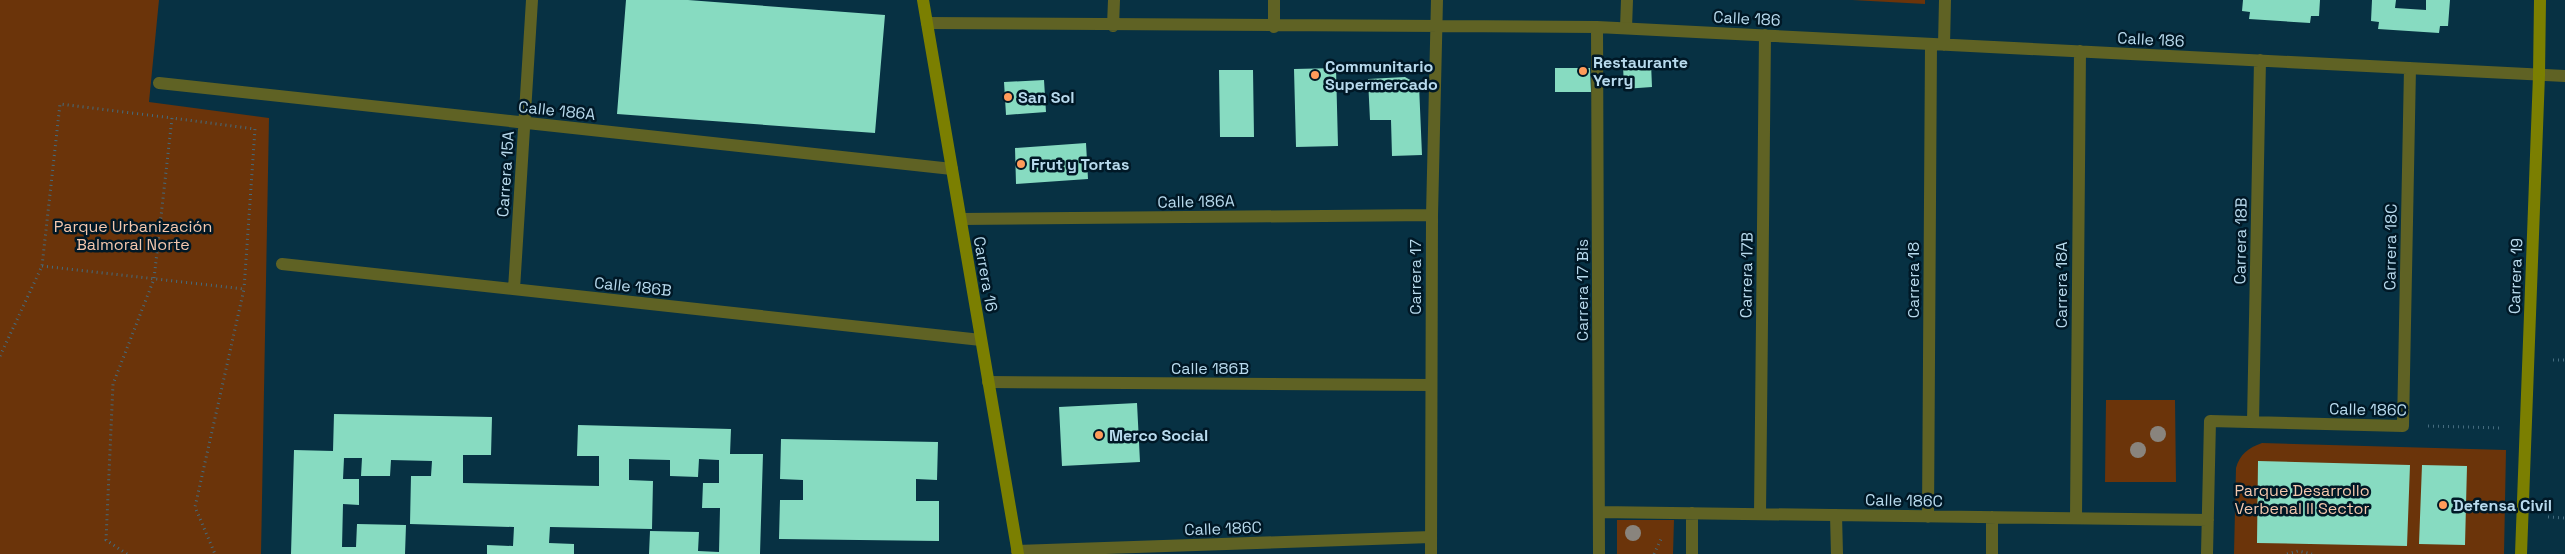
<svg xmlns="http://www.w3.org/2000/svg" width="2565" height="554" viewBox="0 0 2565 554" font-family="'Space Grotesk',sans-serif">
<rect width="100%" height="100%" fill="#073143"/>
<path fill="#6b340a" d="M0 0H159L149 102 269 118 261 554H0Z
M1852 0H1925V4Z
M2106 400H2175L2176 482H2105Z
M2262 443 2506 450 2504 554H2234L2236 468C2240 454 2248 448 2262 443Z
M1617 520H1674L1673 554H1617Z"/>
<path fill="#87dbc1" d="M626 0H688L885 15 875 133 617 114Z
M2243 0H2320L2319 16H2311L2310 23 2249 19 2250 12 2242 11Z
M2372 0H2396L2395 8 2426 10V0H2450L2448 26H2440L2439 33 2378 29 2379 22 2371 21Z
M1651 63 1652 87 1624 89 1623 65Z
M1336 68 1338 146 1296 147 1294 69Z
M1555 68H1590L1591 92H1555Z
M1219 70H1253L1254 137H1220Z
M1405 77 1419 85 1422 155 1392 156 1391 120H1370L1368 79Z
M1044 80 1046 112 1006 115 1004 82Z
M1086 143 1088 179 1016 184 1015 148Z
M1137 403 1140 462 1062 466 1059 407Z
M334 414 492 417 491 455H463V483L599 486V456H577L578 425 731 429 730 454H763L760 554H649L650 531 699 532 698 551 719 552 720 508H702L703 483H719V460L699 459 698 477 670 476V460L629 459V480L653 481 652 529 550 527 549 543 574 544V554H487V545L513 546 514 527 410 524 411 476H431L432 461 391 460 390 476H361L362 458H344L343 479H359V505L343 504 342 547H356L357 524 406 525 405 554H291L294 450 333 451Z
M781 439 938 442 937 480 916 479V501H939V541L779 539 780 500H803V480L780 479Z
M2258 461 2410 465 2407 546 2257 543Z
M2422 465 2467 466 2465 545 2419 544Z"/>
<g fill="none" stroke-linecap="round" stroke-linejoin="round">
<path stroke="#456c7f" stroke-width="3" stroke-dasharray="1 4" stroke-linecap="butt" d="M42 266 244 289 195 507 215 554
M0 356 42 266 60 104 172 118
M2553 360H2565
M2428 426 2502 428
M2548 517 2565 518
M127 554 106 540 113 384 154 279 172 118 255 129 244 289
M1654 554 1662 537
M2287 554 2298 551 2312 554"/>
<path stroke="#5f6224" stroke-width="12" d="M1626 28 1627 0"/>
<path stroke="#5f6224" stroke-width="12" d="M1274 0V27
M927 23 1597 27 2565 76
M1113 26 1114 0
M1597 27 1599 554
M1944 45 1945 0
M159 83 952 169
M961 219 1432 215
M282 264 981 340
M514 289 532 0
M988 382 1431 385
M2253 422 2260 60
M1599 512 2208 520
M1692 513V554
M1760 514 1765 35
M1836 515 1837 554
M1928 517 1931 44
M2076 518 2080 51
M1017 551 1431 537
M1431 554 1432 215 1437 0
M1992 554V517
M2207 554 2210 421 2403 426 2410 68"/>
<path stroke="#7b7f01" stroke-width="12" d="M923 0 1018 554
M2521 554 2539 75 2540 0"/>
</g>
<g fill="#89847d">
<circle cx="2158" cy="434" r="8"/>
<circle cx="2138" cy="450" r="8"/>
<circle cx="1633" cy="533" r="8"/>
</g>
<g fill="#ff9b5a" stroke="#001826" stroke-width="2">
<circle cx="1583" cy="71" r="5"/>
<circle cx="1315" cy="75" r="5"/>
<circle cx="1008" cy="97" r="5"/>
<circle cx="1021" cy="164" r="5"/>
<circle cx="1099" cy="435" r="5"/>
<circle cx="2443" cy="505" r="5"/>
</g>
<g text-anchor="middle" stroke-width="5" stroke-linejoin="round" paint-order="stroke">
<g font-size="16" fill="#b8daed" stroke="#001826">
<text transform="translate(1747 18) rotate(3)" y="6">Calle 186</text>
<text transform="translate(2151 39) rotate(3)" y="6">Calle 186</text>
<text transform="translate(557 110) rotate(6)" y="6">Calle 186A</text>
<text transform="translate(505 174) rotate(-86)" y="6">Carrera 15A</text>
<text transform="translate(1196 201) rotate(-1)" y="6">Calle 186A</text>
<text transform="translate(2240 241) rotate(-89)" y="6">Carrera 18B</text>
<text transform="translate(2390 247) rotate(-89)" y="6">Carrera 18C</text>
<text transform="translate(986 274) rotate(80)" y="6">Carrera 16</text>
<text transform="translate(1746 275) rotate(-89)" y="6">Carrera 17B</text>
<text transform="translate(2515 276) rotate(-88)" y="6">Carrera 19</text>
<text transform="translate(1415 277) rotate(-90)" y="6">Carrera 17</text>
<text transform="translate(1913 280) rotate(-90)" y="6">Carrera 18</text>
<text transform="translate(2061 285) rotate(-90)" y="6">Carrera 18A</text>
<text transform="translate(633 286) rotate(6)" y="6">Calle 186B</text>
<text transform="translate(1582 290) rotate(-90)" y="6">Carrera 17 Bis</text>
<text x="1210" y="374">Calle 186B</text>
<text transform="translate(2368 409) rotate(1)" y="6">Calle 186C</text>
<text transform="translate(1904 500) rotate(1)" y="6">Calle 186C</text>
<text transform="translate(1223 528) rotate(-2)" y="6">Calle 186C</text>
</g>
<g font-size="16" font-weight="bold" fill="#b8daed" stroke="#001826" text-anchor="start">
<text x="1593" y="68">Restaurante<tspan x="1593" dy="18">Yerry</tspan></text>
<text x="1325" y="72">Communitario<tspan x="1325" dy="18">Supermercado</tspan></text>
<text x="1018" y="103">San Sol</text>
<text x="1031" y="170">Frut y Tortas</text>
<text x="1109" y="441">Merco Social</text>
<text x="2453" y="511">Defensa Civil</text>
</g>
<g font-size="16" fill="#f4c7ad" stroke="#001826">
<text x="133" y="232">Parque Urbanización<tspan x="133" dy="18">Balmoral Norte</tspan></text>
<text x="2302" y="496">Parque Desarrollo<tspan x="2302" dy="18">Verbenal II Sector</tspan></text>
</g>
</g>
</svg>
